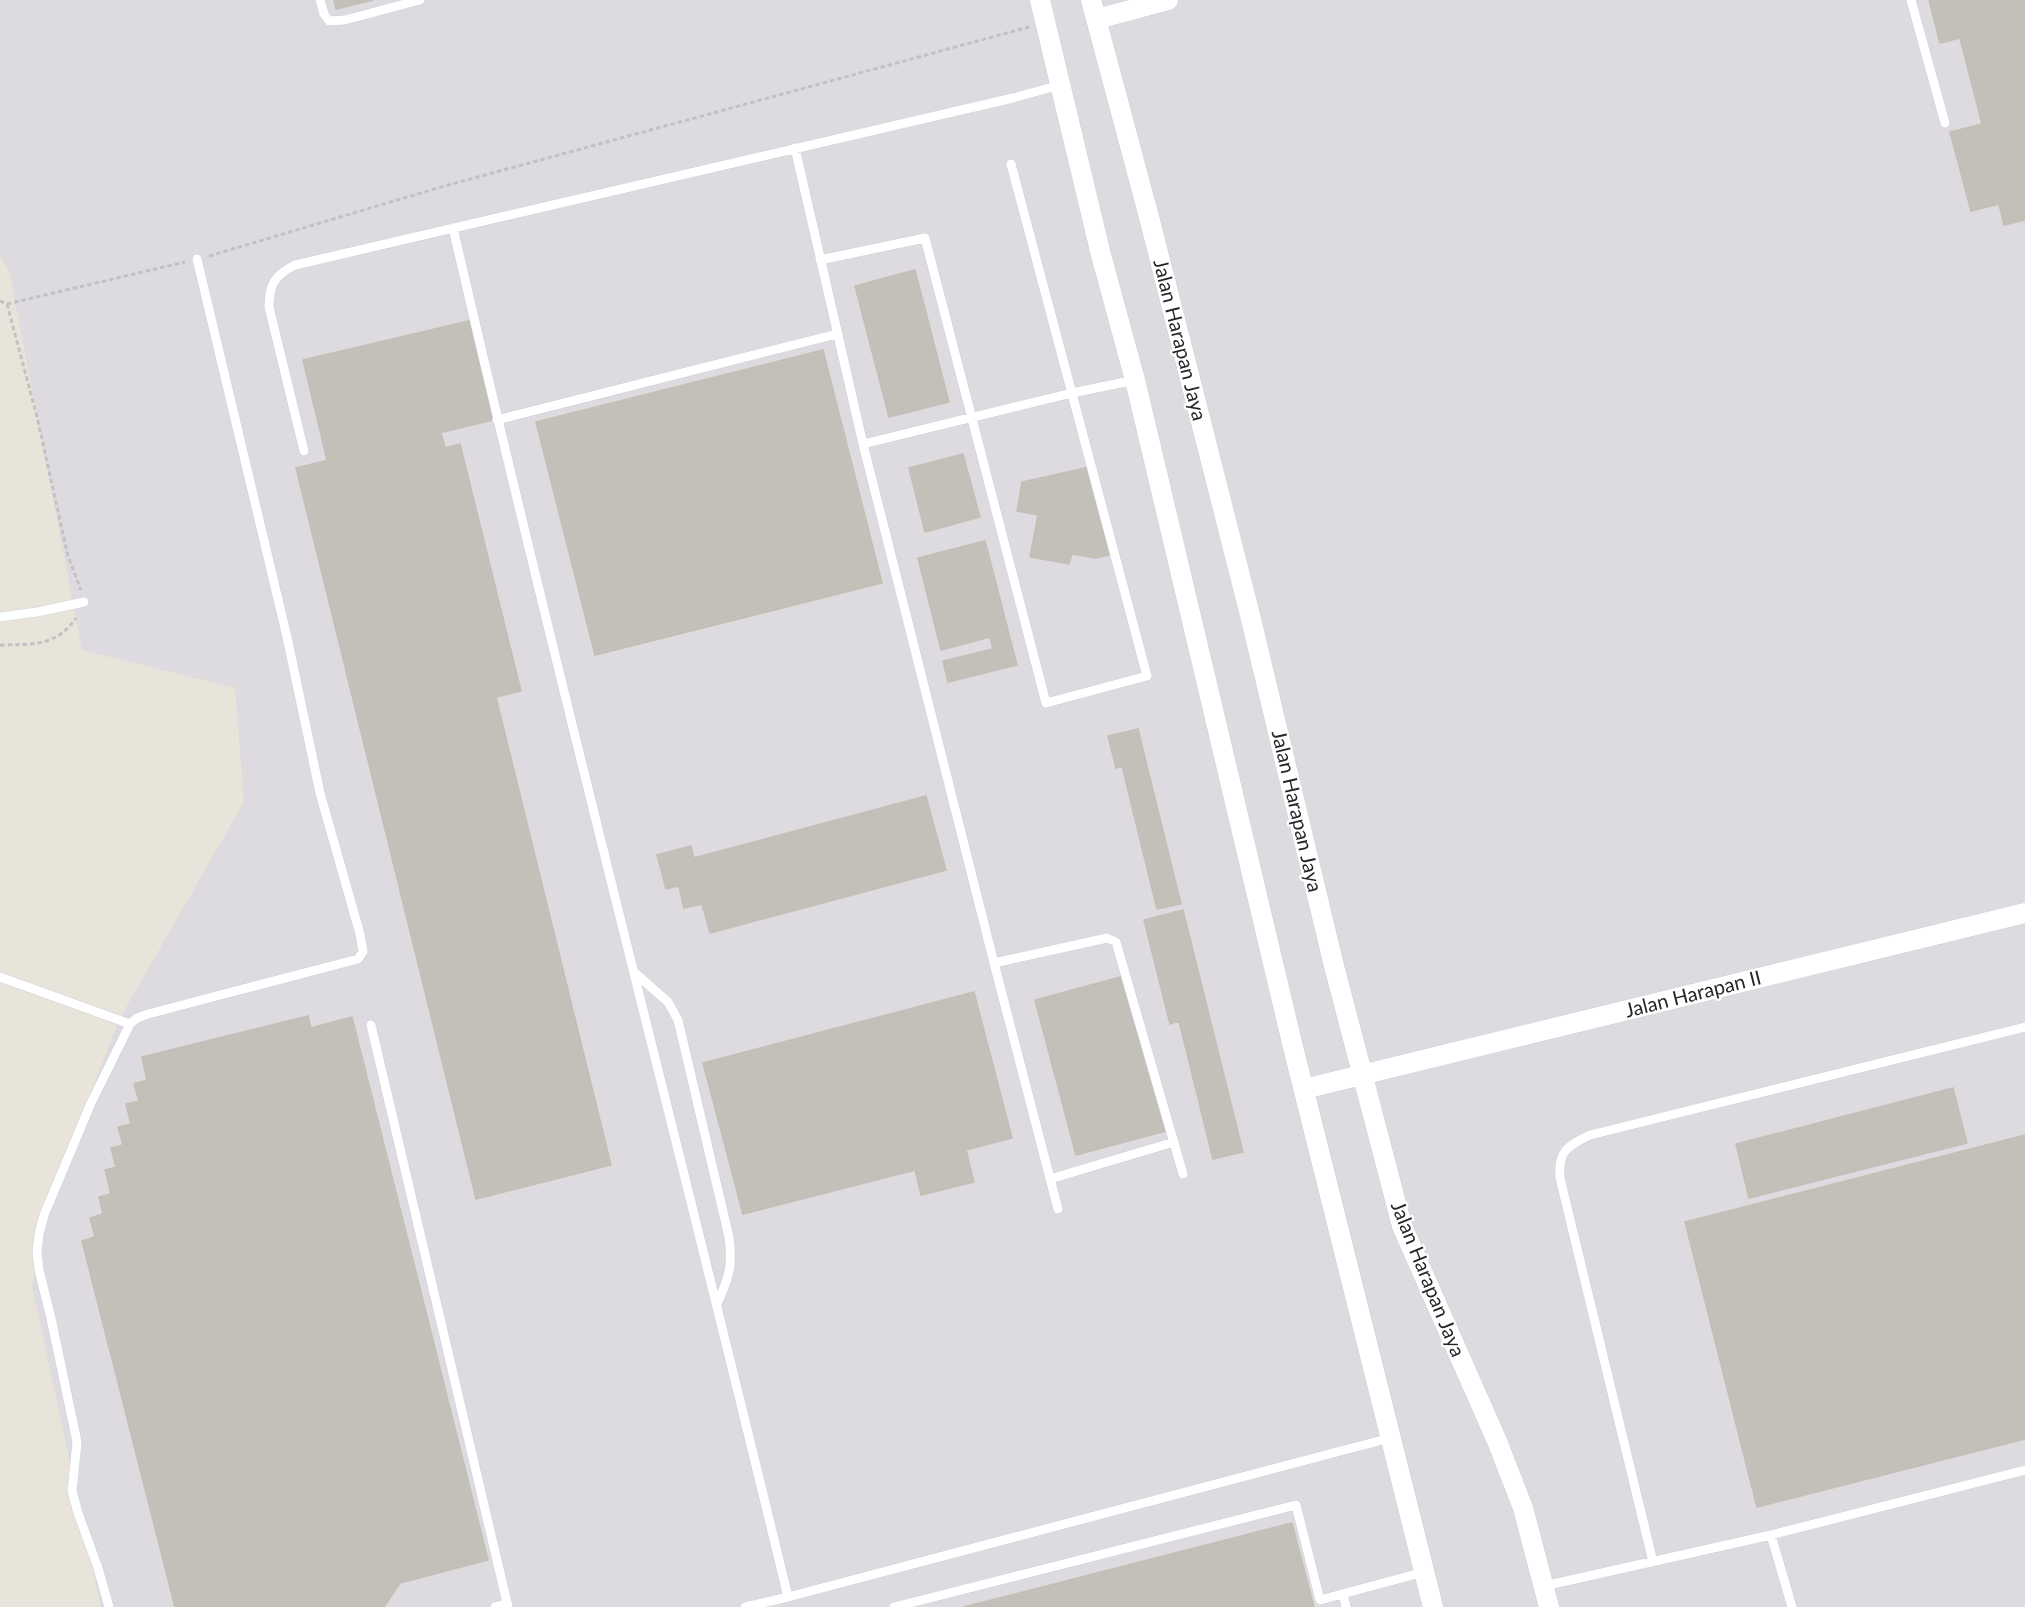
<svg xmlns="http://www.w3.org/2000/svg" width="2025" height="1607" viewBox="0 0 2025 1607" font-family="Lato,sans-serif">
<rect width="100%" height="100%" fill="#e8e4d9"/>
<path fill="#dddae0" d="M0 0H2025V1607H101L32 1286 49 1199 120 1018 244 802 235 688 82 650 9 270 0 256Z"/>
<path fill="#c3c0b9" stroke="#c2bfb4" stroke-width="1.5" d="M334 0H373L336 9Z
M1929 0H2025V220L2004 225 1999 204 1971 211 1950 132 1982 124 1960 38 1940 43Z
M915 270 949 402 889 417 855 286Z
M469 321 493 420 327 460 303 360Z
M823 350 882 583 595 655 536 422Z
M441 432 445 448 460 444 521 691 496 697 611 1165 476 1199 296 468Z
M963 454 980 517 925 532 909 468Z
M1090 467 1109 555 1096 558 1072 554 1069 564 1030 557 1038 515 1017 511 1022 482Z
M985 541 1017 665 948 682 943 661 993 649 990 637 941 650 918 558Z
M1138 729 1181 904 1157 909 1122 766 1116 768 1108 736Z
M926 796 946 870 710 933 702 904 684 908 679 886 666 889 657 855 691 846 694 858Z
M1183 910 1243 1152 1213 1159 1179 1021 1170 1024 1144 920Z
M1124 976 1166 1131 1076 1155 1035 1000Z
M974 992 1012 1138 966 1150 974 1182 921 1195 915 1170 743 1214 703 1063Z
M308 1016 311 1028 352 1017 488 1560 400 1583 384 1607H175L82 1241 95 1237 90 1218 103 1214 99 1197 111 1194 105 1170 116 1167 111 1148 123 1145 118 1127 131 1124 126 1104 139 1101 134 1084 147 1080 142 1057Z
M1953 1088 1967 1143 1749 1198 1736 1144Z
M2025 1135V1439L1757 1507 1685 1222Z
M1292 1523 1314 1607H964Z"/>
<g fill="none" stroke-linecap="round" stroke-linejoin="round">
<g stroke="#cfcfde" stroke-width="10">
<path id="lane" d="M320 0 324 14 329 21 345 20 420 0
M1911 0 1945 123
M795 148 863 444 994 963
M453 228C559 686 678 1141 788 1597
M820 260 925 238 1046 703 1147 676 1011 164
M497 420 837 334
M863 444 1072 393 1135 380
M304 451 269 307C269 284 275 275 295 265L1013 98 1060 85
M0 617 37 612 84 602
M635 973 668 1002 678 1020 729 1237C733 1267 729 1277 717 1304
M0 977 130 1024
M371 1025 508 1607
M1050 1179 1174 1142
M1058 1209 994 963 1107 938 1116 942 1183 1174
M1771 1535 1792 1607
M1653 1562 1560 1178C1558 1151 1567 1146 1590 1135L2025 1027
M1544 1586 1771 1535 2025 1470
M1343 1594 1346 1607
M109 1607 98 1568 78 1513 72 1491 77 1442 51 1318 39 1270 37 1252 39 1234 44 1215 91 1103 130 1024 137 1018 148 1014 358 959 363 952 360 934 320 793 287 637 197 259
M495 1607 508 1604
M745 1607 788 1597 1390 1438
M894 1607 1296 1505 1320 1600 1424 1572"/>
</g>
<g stroke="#cfcfde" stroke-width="21">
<path id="street" d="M1040 0 1101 255 1135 380 1292 1043 1433 1607
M1091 0 1149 217 1250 615 1333 962 1402 1226 1497 1441 1523 1508 1549 1607
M1097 19 1168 0
M1304 1089 2025 913"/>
</g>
<path stroke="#c2c2c2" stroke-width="3" stroke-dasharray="4.5 3" stroke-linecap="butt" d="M209 256 441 187 1029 27
M0 301 7 304 185 262
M7 304 37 417 68 556 81 590
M0 645C32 644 56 647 76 618"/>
<use href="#lane" stroke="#fff" stroke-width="9"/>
<use href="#street" stroke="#fff" stroke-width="20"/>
</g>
<g text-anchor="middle" stroke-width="4.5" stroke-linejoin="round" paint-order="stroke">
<g font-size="20" fill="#262626" stroke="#fff">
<text transform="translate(1180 340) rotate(76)" y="7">Jalan Harapan Jaya</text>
<text transform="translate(1297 811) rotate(77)" y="7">Jalan Harapan Jaya</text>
<text transform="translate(1693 994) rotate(-14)" y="7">Jalan Harapan II</text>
<text transform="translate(1428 1279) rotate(68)" y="7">Jalan Harapan Jaya</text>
</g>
</g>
</svg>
